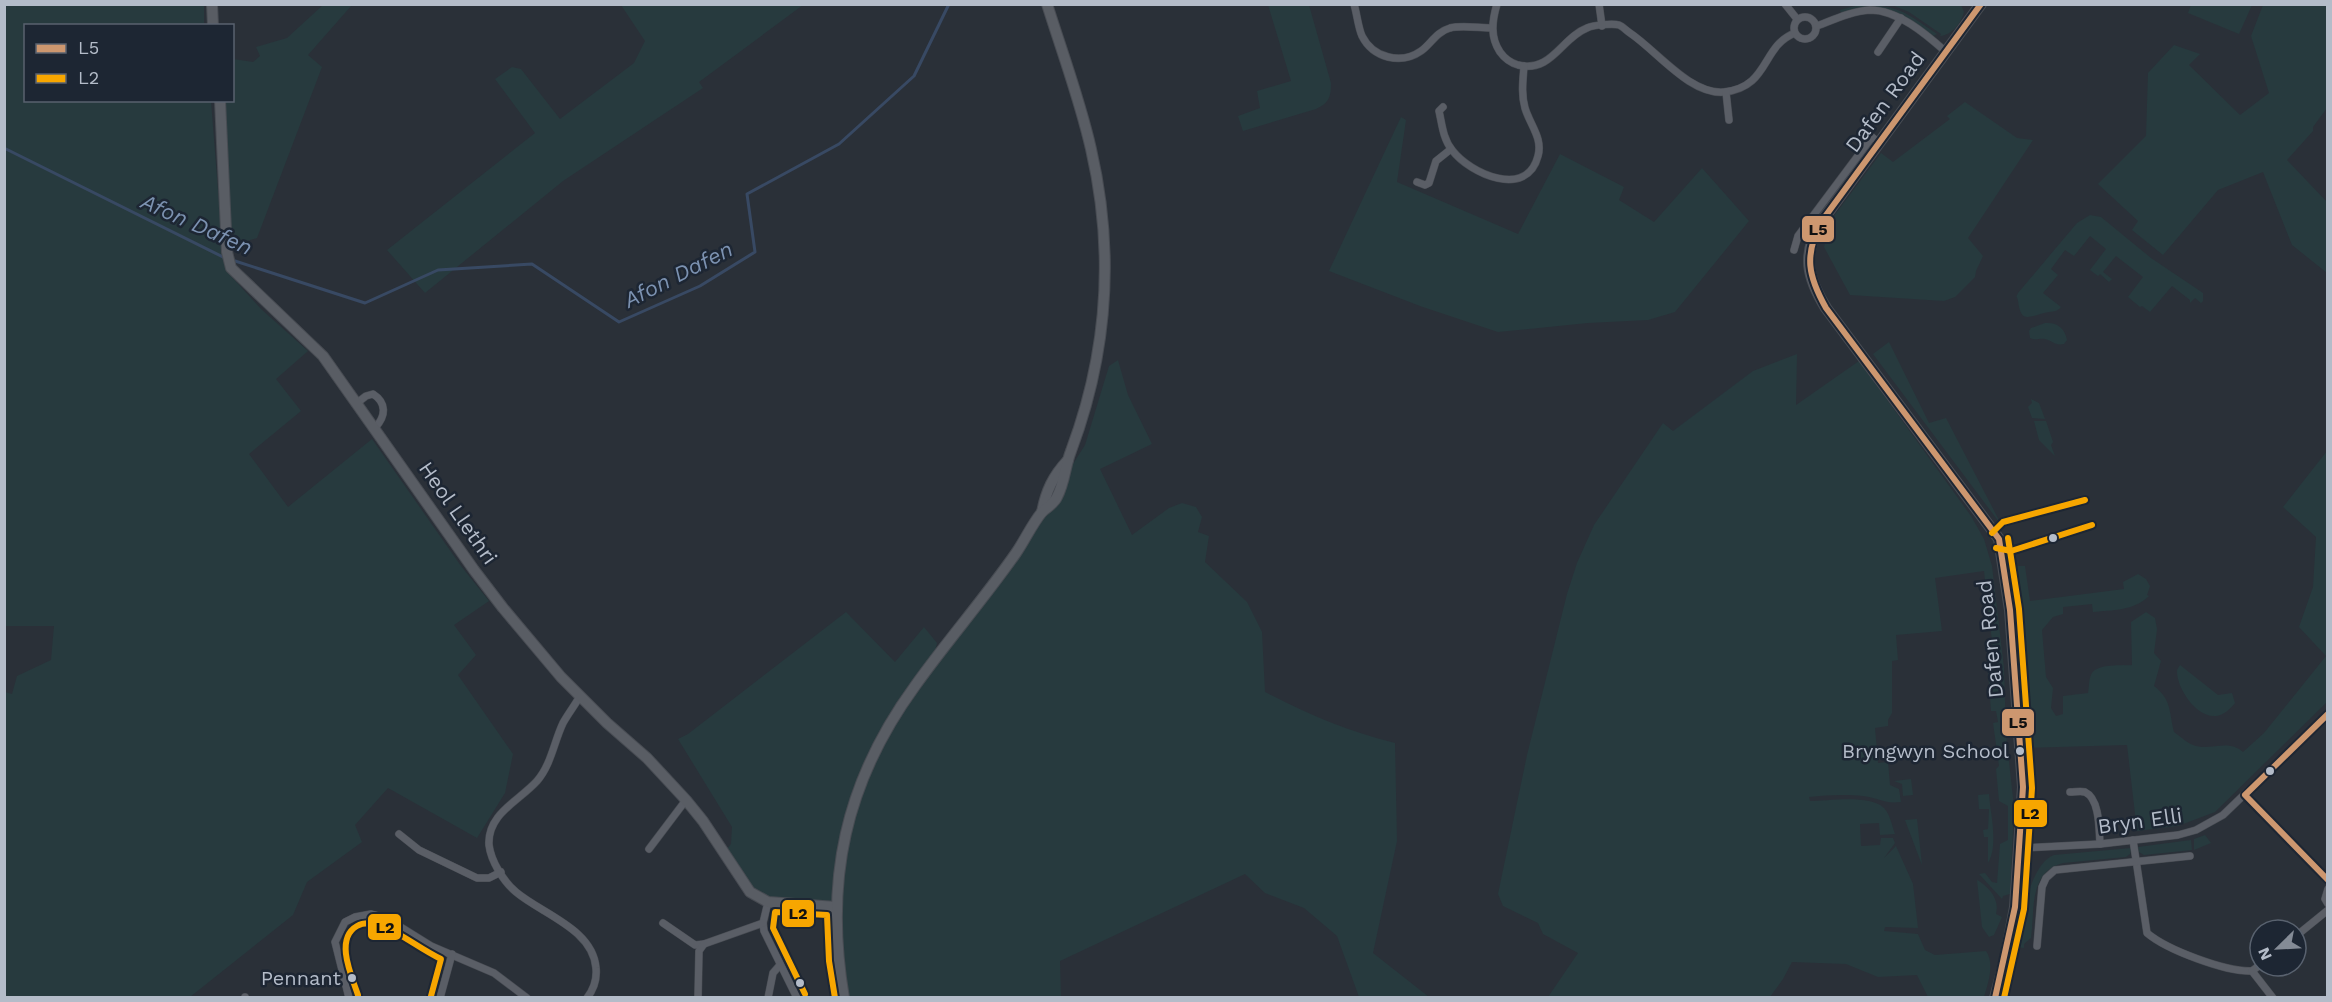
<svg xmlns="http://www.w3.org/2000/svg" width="2332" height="1002" font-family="'Work Sans',sans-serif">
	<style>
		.green { fill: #273a3e }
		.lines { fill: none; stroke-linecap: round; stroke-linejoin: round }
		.stream { stroke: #384963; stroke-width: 3 }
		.street-casing { stroke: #484c53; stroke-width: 8 }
		.secondary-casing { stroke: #484c53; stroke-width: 12 }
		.street { stroke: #5a5e66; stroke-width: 7 }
		.secondary { stroke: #595d64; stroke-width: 10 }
		.bus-1-casing { stroke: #1d2633; stroke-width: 10 }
		.bus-2-casing { stroke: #1d2633; stroke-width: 10 }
		.bus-1 { stroke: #cd976f; stroke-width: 6 }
		.bus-2 { stroke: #f7a600; stroke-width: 6 }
		.bus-dot { fill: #b4bcc9; stroke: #1d2633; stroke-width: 2 }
		.labels { text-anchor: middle; stroke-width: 5; stroke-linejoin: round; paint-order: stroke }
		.bus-label { font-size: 20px; fill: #b4bcc9; stroke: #1d2633; text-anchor: end }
		.street-label { font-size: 21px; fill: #b4bcc9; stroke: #1d2633 }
		.water-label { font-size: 22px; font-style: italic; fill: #7c92b1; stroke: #1d2633 }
		.line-badge { stroke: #1d2633; stroke-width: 2 }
		.pale-badge-label { font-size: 16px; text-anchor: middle; font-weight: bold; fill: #111 }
	</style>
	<rect width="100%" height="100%" fill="#2a3038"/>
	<g class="green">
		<polygon points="5,5 204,5 204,25 26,26 26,100 211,101 223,254 230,275 261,309 308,351 276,379 301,411 249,454 288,507 372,439 461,566 489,601 454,625 476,655 458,675 513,754 505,793 477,838 388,788 355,825 362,842 307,882 293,915 190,997 5,997 5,692 12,694 17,676 51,660 54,626 5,626"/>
		<polygon points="323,5 352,5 308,55 322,67 257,238 247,241 237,239 231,231 220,101 232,100 233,59 253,62 260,56 256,47 287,38"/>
		<polygon points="621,5 803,5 699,82 703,88 563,181 425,293 387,250 535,133 495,79 512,67 521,69 560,119 634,63 645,41"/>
		<path d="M1268,5h41l22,78c0,14 -2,20 -15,26l-73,22 -5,-15 22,-8 -3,-17 34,-10z"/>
		<path d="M1859,5c40,0 46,7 78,29l-4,2c-32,-24 -51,-36 -92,-23l-1,-3z"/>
		<path d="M1892,5h69l3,7c-3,11 -12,23 -24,24l1,-2 -32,-22z"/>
		<polygon points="2191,5 2191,4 2252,5 2239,34 2188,13"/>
		<polygon points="2263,5 2327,5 2327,108 2313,127 2313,131 2287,160 2327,202 2327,273 2292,245 2263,172 2218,190 2163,255 2132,230 2138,221 2098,184 2146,136 2148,73 2174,45 2200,54 2189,65 2240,115 2269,93 2251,36"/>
		<polygon points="1965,102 2017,138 2033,140 1968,238 1983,256 1976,271 1975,277 1955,297 1944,301 1850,295 1824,247 1831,220 1881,153 1893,162 1950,119 1947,116"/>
		<polygon points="1401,117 1406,120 1397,182 1518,234 1560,154 1624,187 1619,200 1654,222 1702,168 1749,221 1675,312 1648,320 1588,323 1498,332 1420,306 1329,271"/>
		<path d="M2090,215l11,2 50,41 52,35v8l-2,2 -6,-5 -5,5v-3l-18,-14 -22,26 -8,-6 -2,1 -12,-10 15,-20 -27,-21 -13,16 9,7 -3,3 -9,-8 -2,2 -8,-6 16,-21 -16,-13 -16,20 -9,-6 -14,19 7,6 -15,18 18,14c-5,6 -10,4 -17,6 -18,5 -23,9 -26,-12 -1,-7 -3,-1 0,-8l59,-70z"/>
		<path d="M2045,323c12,-1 20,5 22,17l-3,4c-9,2 -11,-3 -19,-5 -6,-1 -9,2 -15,-1l-1,-7 2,-3z"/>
		<polygon points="1889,342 1929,423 1946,418 2002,526 1873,354"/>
		<path d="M1797,354l-1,51 63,-44 112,155 13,23 8,27 12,102 2,66 8,73 -4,87 -7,2 -1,3 -23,-25 6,-1 7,9 5,1 3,-39 8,-4v-34l-9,-5 -3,-32 3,-3 -6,-43 5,-1 -2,-11h-5l-4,-51 7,-1 -10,-88 -49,7 7,53 -46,4 2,25 -6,1v52l-4,7v6l-13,2 3,35 10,-1 2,23 9,4 2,13c-17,2 -22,-4 -38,-6 -17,-2 -37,-1 -54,1l1,4c18,0 60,-7 74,7 6,6 8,18 11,26l-15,1 -1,-12 -19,1 1,22 19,-1 1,-7h12l2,5 -11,15 12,-12 17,38 5,44 -33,-1 -1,4 34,3 7,16 10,5 51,-4c9,13 2,32 -2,46h-56l-11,-22 -39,2 -32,-13 -54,-2 -9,17 -13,18h-222l30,-44 -35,-19 -5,-11 -35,-17 -5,-12 29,-139 40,-161 10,-31 17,-38 69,-102 10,8 80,-60z"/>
		<path d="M1118,360l10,35 24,49 -52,25 32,66 37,-27 13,-5 14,4 6,10 -4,15 11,4 -4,26 42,40 15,30 3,60c44,23 82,39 130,51l2,98 -24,112 56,44h-70l-22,-61 -33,-28 -39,-15 -20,-19 -185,87 1,36h-217l-8,-90 -68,-5 -18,-10 -26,-40 7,-8 1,-17 -54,-88 10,-5 158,-122 49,50 29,-35 13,16 -2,9 107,-139 43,-68 24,-79z"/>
		<polygon points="2031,399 2039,403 2045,419 2032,418 2028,407 2032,403"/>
		<polygon points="2034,421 2046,421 2053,442 2051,445 2055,456 2039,440"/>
		<path d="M2327,451v251l-112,110 -37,14 -41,5 -10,-86 -100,3 -14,-182h12l5,35 94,-12 -1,-7 15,-8 8,5 4,7 -3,9 2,1c-16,15 -36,14 -56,16l-1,-8 -29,3v7l-10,3 -11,13 4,47 7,11 -2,20 5,8 7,-2v-18l25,-3c1,-6 1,-16 4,-20 7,-10 30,-7 40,-8l-1,-43 15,-10 9,6 2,11 -3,24 7,8 -7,25c18,14 15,26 20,46 7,5 14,12 22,14 16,4 33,-7 47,6l21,-19 62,-77 -27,-29 14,-40 3,-50 -33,-30z"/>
		<path d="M2180,665l38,30 14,-2 3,10c-5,6 -11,12 -19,13 -20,2 -40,-29 -39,-46z"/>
		<polygon points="1911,779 1913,795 1903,796 1902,784 1894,781"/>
		<path d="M1989,794c1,17 10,52 -1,69v-26h-4l-1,-7 5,-1 1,-20h-10l-1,-14z"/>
		<polygon points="1917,819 1922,865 1905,820"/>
		<polygon points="2205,835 2211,843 2194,850 2194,839"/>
		<polygon points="2191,840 2192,850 2144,855 2139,852 2138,847"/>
		<path d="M2131,848l-1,6 -4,3 -63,6c-35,9 -28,48 -32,75l-7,6v4l-9,-1c5,-23 15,-84 39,-92z"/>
		<path d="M1977,880c12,7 23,19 19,34l6,3 -8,18 -5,2 -7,-10z"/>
	</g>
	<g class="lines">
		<g class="stream">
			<polyline points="4,148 225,258"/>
			<polyline points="232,260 365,303 438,270 532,264 619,322 700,286 755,252 747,194 839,144 914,76 949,4"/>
		</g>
		<defs>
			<g id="street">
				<path d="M1354,4c3,10 4,23 8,32 11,22 39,29 59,15 10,-7 15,-19 29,-23 12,-3 28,0 41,0"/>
				<path d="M1497,4c-5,17 -7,33 3,48 5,7 11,11 18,13 34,8 43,-27 69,-37 6,-3 26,-5 32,-3 3,1 8,6 11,8 27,18 60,62 94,59 46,-5 37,-46 71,-59"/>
				<polyline points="1599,4 1602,26"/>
				<polyline points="1785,4 1797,19"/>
				<circle cx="1805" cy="28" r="11"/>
				<path d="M1817,26c16,-6 35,-15 53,-16 28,0 56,24 76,42"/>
				<polyline points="1878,52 1901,18"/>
				<polyline points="1726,92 1729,120"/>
				<path d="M1443,107l-4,4c3,13 4,28 13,39 18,24 75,49 86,6 5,-18 -8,-31 -13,-48 -4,-14 -2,-28 -1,-42"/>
				<polyline points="1417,182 1425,185 1429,183 1436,161 1451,149"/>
				<polyline points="1794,250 1798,236 1872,137 1879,143"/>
				<path d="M357,403l9,-7 7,-2c14,9 13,22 2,34"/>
				<path d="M580,696c-5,9 -12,18 -17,27 -9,19 -12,42 -26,58 -18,20 -50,33 -48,64 2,16 14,36 27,47 26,22 77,37 80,76 1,10 -2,21 -9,30"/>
				<path d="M2070,792c5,0 11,-1 15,0 15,7 14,38 15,52"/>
				<polyline points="2245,795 2328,881"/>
				<polyline points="399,834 419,850 477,878 489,878 501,872"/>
				<path d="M2133,840l14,93c20,17 79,39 105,38"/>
				<polyline points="2020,848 2100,844 2178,835 2196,830 2223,815 2328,714"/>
				<polyline points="649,849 686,800"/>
				<polyline points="2328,889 2325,899 2328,904"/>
				<polyline points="768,902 763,923 764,931 797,998"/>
				<polyline points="663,923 695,945 704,944"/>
				<polyline points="2296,936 2328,910"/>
				<polyline points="2037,946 2042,887 2046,878 2055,870 2190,856"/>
				<polyline points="2252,971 2273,998"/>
				<polyline points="2252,971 2260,965"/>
				<polyline points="245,997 245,998"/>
				<polyline points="349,998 335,942 345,922 355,917 371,914 386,918 431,946 494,973 527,998"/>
				<polyline points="440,998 452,954"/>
				<polyline points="698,998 699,951 704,944 763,923"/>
				<polyline points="768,998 773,973 780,965"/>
			</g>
			<g id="secondary">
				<polyline points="212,4 213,26"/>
				<path d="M1981,4l-160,218c-19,33 -14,55 5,86l173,231 11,71 13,177 -8,120 -10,53 -10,38"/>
				<polyline points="220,100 227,252 231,268 323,356 474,570 503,608 561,677 607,723 647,758 686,800 703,821 750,892 768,902 836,907"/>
				<path d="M1042,512c4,-21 11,-36 26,-52"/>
				<path d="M844,998c-20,-117 1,-216 71,-312 32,-45 69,-87 101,-133 9,-13 16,-29 26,-41 5,-5 12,-8 15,-15 8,-15 8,-31 14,-46 37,-99 44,-198 20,-302 -11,-49 -29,-97 -44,-145"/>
			</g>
		</defs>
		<use href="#street" class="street-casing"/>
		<use href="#secondary" class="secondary-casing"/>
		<use href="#street" class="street"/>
		<use href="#secondary" class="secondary"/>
		<defs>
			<g id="bus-1">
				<path d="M1981,4l-160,218c-17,34 -13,54 5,86l173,231 11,71 13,177 -8,120 -20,91"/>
				<polyline points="2328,714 2245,795 2328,880"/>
			</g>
			<g id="bus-2">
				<polyline points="1992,533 2003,522 2085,500"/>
				<polyline points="1996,548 2011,551 2092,525"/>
				<polyline points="805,994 773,928 775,912 827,915 829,961 835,998"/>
				<path d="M358,995c-6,-18 -24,-56 -1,-69 7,-4 15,-3 23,-1 21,8 40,24 61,34l-10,37"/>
				<polyline points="2004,998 2024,909 2032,788 2019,609 2008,538"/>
			</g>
		</defs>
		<use href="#bus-1" class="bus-1-casing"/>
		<use href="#bus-2" class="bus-2-casing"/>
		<use href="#bus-1" class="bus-1"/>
		<use href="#bus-2" class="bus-2"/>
	</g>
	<g class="bus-dot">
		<circle cx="2053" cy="538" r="5"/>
		<circle cx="2020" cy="751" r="5"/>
		<circle cx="2270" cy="771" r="5"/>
		<circle cx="352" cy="978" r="5"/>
		<circle cx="800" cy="983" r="5"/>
	</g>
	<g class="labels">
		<g class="bus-label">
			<text x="2009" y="758">Bryngwyn School</text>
			<text x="341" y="985">Pennant</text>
		</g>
		<g class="street-label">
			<text transform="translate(1885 102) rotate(-54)" y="7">Dafen Road</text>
			<text transform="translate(458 513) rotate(55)" y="7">Heol Llethri</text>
			<text transform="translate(1990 639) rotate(-96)" y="7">Dafen Road</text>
			<text transform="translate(2140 821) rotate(-8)" y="7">Bryn Elli</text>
		</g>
		<g class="water-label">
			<text transform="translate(197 224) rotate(24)" y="8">Afon Dafen</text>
			<text transform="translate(678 274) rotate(-27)" y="8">Afon Dafen</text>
		</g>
	</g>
	<g class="line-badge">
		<rect x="1801" y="215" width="34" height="28" rx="6" fill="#cd976f"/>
		<rect x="2001" y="708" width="34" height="29" rx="6" fill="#cd976f"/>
		<rect x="2013" y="799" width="35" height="29" rx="6" fill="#f7a600"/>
		<rect x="781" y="899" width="34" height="29" rx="6" fill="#f7a600"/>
		<rect x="367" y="913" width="35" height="28" rx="6" fill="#f7a600"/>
	</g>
	<g class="pale-badge-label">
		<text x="1818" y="235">L5</text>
		<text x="2018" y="728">L5</text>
		<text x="2030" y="819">L2</text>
		<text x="798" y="919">L2</text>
		<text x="385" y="933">L2</text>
	</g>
	<rect width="2332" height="1002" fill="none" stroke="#b4bcc9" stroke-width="12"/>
	<rect x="24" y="24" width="210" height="78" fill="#1d2633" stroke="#59626f" stroke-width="1.5"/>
	<rect x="36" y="44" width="30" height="9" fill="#cd976f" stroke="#59626f" stroke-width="1.5"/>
	<text x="78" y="54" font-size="18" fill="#b4bcc9">L5</text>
	<rect x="36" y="74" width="30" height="9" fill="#f7a600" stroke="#59626f" stroke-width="1.5"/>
	<text x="78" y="84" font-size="18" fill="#b4bcc9">L2</text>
	<g transform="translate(2278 948) rotate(246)"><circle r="28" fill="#1d2633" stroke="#59626f" stroke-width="1.5"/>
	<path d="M0-4.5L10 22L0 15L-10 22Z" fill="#848b96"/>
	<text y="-9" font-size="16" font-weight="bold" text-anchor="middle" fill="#b4bcc9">N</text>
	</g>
</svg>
